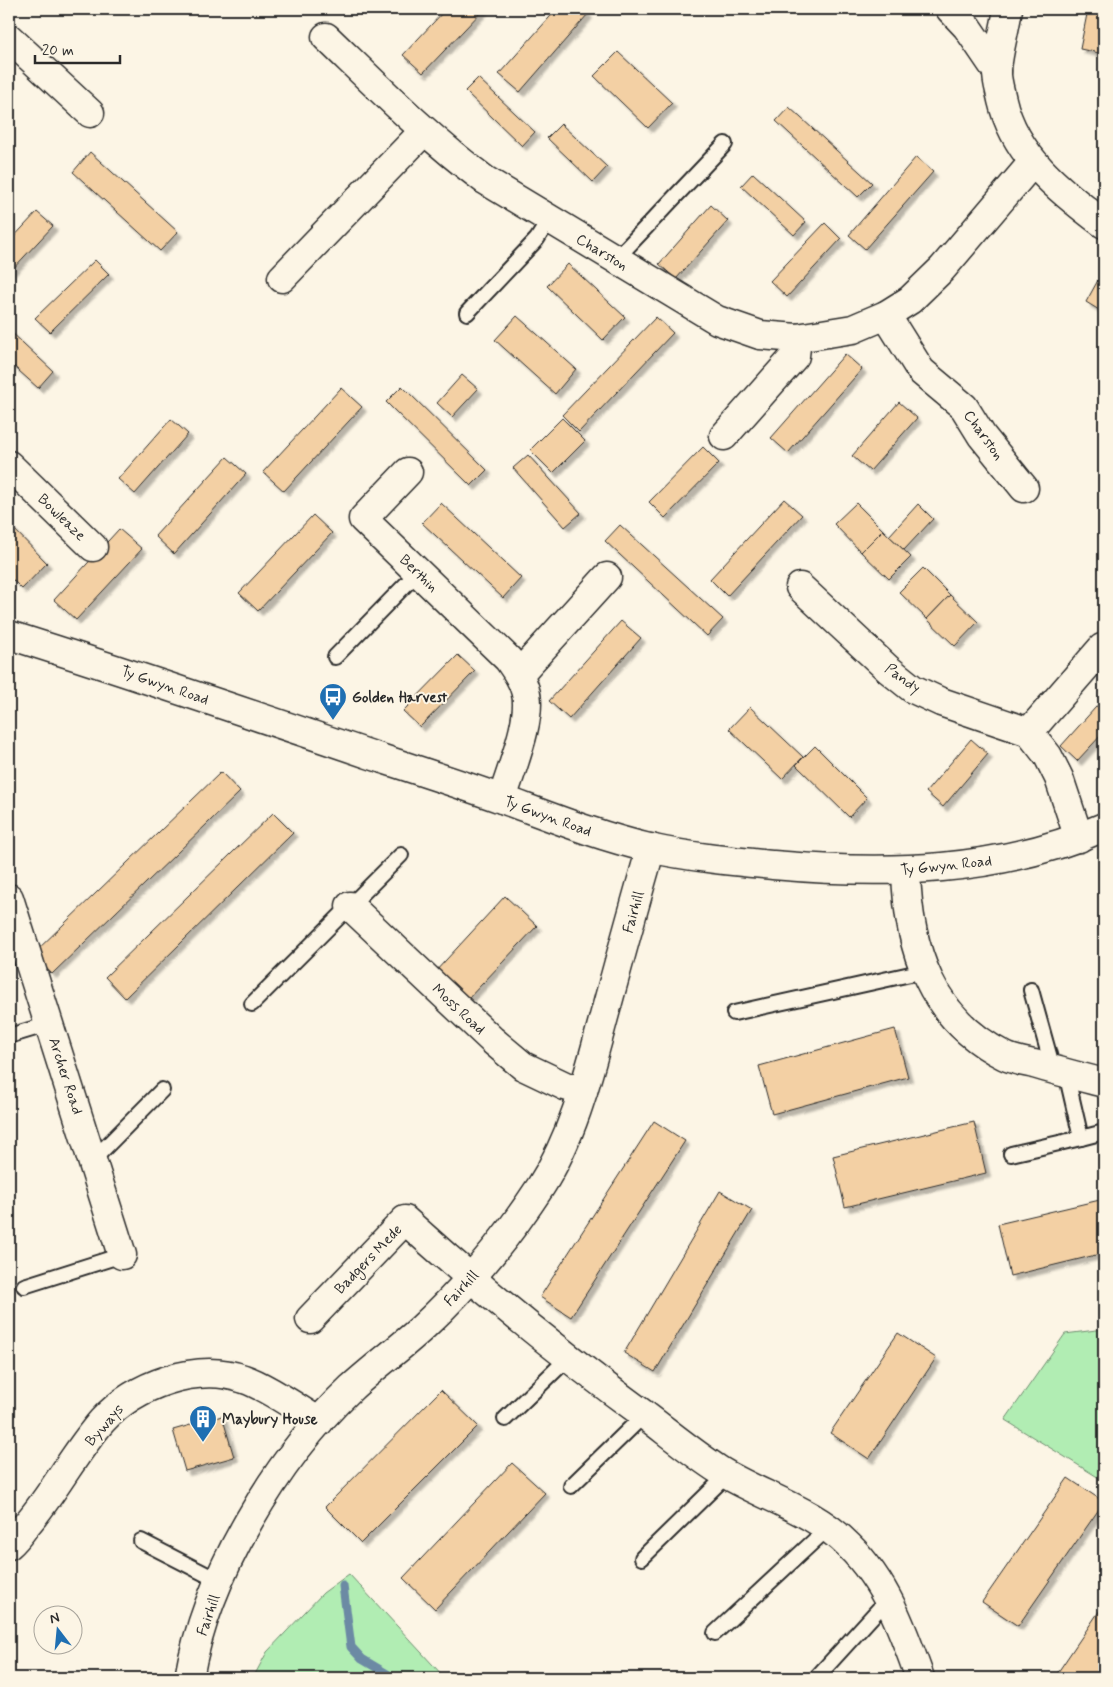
<svg xmlns="http://www.w3.org/2000/svg" width="1113" height="1687" font-family="Mynerve,sans-serif">
	<style>
		.green { fill: #b1edb3; stroke: #6e8c6f }
		.lines { fill: none; stroke-linecap: round; stroke-linejoin: round }
		.stream { stroke: #6c8aa4; stroke-width: 9 }
		.building { fill: #f3d0a4; stroke: #2b2b2b; filter: url(#shadow) }
		.service-casing { stroke: #2b2b2b; stroke-width: 18 }
		.minor-casing { stroke: #2b2b2b; stroke-width: 31 }
		.tertiary-casing { stroke: #2b2b2b; stroke-width: 31 }
		.service { stroke: #fcf5e5; stroke-width: 14 }
		.minor { stroke: #fcf5e5; stroke-width: 28 }
		.tertiary { stroke: #fcf5e5; stroke-width: 28 }
		.labels { text-anchor: middle; stroke-width: 4; stroke-linejoin: round; paint-order: stroke }
		.street-label { font-size: 15px; fill: #2b2b2b; stroke: #fcf5e5 }
		.poi-label { font-size: 15px; font-weight: bold; fill: #2b2b2b; stroke: #fcf5e5; text-anchor: start }
	</style>
	<defs>
		<filter id="shadow"><feDropShadow dx="4.5" dy="4.5" stdDeviation="1" flood-color="#0004"/></filter>
	</defs>
	<rect width="100%" height="100%" fill="#fcf5e5"/>
	<filter id="ink" filterUnits="userSpaceOnUse"><feTurbulence type="fractalNoise" baseFrequency=".02" numOctaves="2"/><feDisplacementMap in="SourceGraphic" scale="10" xChannelSelector="R" yChannelSelector="G"/><feConvolveMatrix kernelMatrix="1 2 1 2 8 2 1 2 1" color-interpolation-filters="sRGB"/></filter>
	<g filter="url(#ink)">
		<g class="green">
			<polygon points="1104,1329 1104,1481 1005,1420 1065,1334"/>
			<polygon points="349,1574 445,1678 253,1678 267,1652 323,1593"/>
		</g>
		<g class="lines">
			<polyline class="stream" points="343,1586 351,1647 362,1659 394,1678"/>
		</g>
		<g class="building">
			<polygon points="446,9 484,9 423,73 403,55"/>
			<polygon points="557,9 582,9 588,14 520,92 499,74"/>
			<polygon points="1088,9 1104,9 1104,54 1080,49"/>
			<polygon points="618,52 672,103 648,128 594,76"/>
			<polygon points="478,78 535,132 522,146 465,91"/>
			<polygon points="789,107 872,183 858,197 776,121"/>
			<polygon points="561,124 607,167 593,182 547,138"/>
			<polygon points="90,152 178,232 160,251 73,172"/>
			<polygon points="916,157 933,172 865,249 849,235"/>
			<polygon points="753,173 806,222 794,235 741,186"/>
			<polygon points="711,205 728,221 676,279 659,264"/>
			<polygon points="37,212 53,226 9,273 9,242"/>
			<polygon points="825,223 841,239 787,297 770,281"/>
			<polygon points="95,260 109,274 50,332 35,318"/>
			<polygon points="568,264 625,317 603,340 547,286"/>
			<polygon points="1102,273 1104,274 1104,313 1086,302"/>
			<polygon points="517,316 576,369 555,394 495,340"/>
			<polygon points="656,317 673,333 579,432 562,415"/>
			<polygon points="9,330 53,371 38,388 9,362"/>
			<polygon points="845,354 862,369 788,453 771,438"/>
			<polygon points="462,375 478,389 452,417 437,403"/>
			<polygon points="402,386 487,470 471,486 386,402"/>
			<polygon points="341,388 362,407 284,491 263,472"/>
			<polygon points="899,402 917,418 870,471 852,456"/>
			<polygon points="562,418 585,441 553,473 530,450"/>
			<polygon points="171,419 188,434 135,494 118,479"/>
			<polygon points="703,447 719,463 665,518 649,502"/>
			<polygon points="528,455 581,513 565,527 513,468"/>
			<polygon points="227,457 246,474 174,554 155,536"/>
			<polygon points="784,499 802,515 727,596 710,579"/>
			<polygon points="441,503 521,578 503,598 422,523"/>
			<polygon points="856,503 883,530 861,552 834,524"/>
			<polygon points="918,504 933,519 904,550 889,536"/>
			<polygon points="313,515 332,533 258,611 239,593"/>
			<polygon points="9,524 47,563 22,589 9,576"/>
			<polygon points="620,525 723,619 707,636 605,541"/>
			<polygon points="119,529 142,549 76,620 54,600"/>
			<polygon points="883,530 911,557 889,579 861,552"/>
			<polygon points="923,568 950,595 927,619 899,592"/>
			<polygon points="950,595 978,622 955,646 927,619"/>
			<polygon points="621,621 641,638 569,719 549,701"/>
			<polygon points="458,655 475,671 420,727 403,711"/>
			<polygon points="1104,698 1104,732 1077,761 1061,746"/>
			<polygon points="750,707 803,757 782,779 729,729"/>
			<polygon points="971,739 988,754 943,807 926,792"/>
			<polygon points="815,746 867,798 849,817 796,765"/>
			<polygon points="221,772 240,792 52,974 33,954"/>
			<polygon points="273,813 293,833 125,998 105,977"/>
			<polygon points="505,896 537,926 465,1002 434,973"/>
			<polygon points="895,1029 908,1077 772,1114 759,1066"/>
			<polygon points="654,1121 685,1141 571,1317 540,1297"/>
			<polygon points="974,1122 986,1173 845,1207 833,1156"/>
			<polygon points="720,1191 752,1210 655,1372 624,1353"/>
			<polygon points="1104,1199 1104,1253 1010,1276 998,1224"/>
			<polygon points="898,1333 936,1358 869,1459 830,1433"/>
			<polygon points="441,1390 478,1426 361,1543 325,1507"/>
			<polygon points="222,1416 234,1457 185,1471 173,1430"/>
			<polygon points="512,1463 545,1493 435,1609 403,1578"/>
			<polygon points="1068,1478 1104,1502 1018,1626 982,1602"/>
			<polygon points="1104,1604 1104,1673 1101,1678 1054,1678"/>
		</g>
		<g class="lines">
			<defs>
				<g id="service">
					<polyline points="615,260 725,144"/>
					<polyline points="467,313 537,239 549,220"/>
					<polyline points="335,657 418,572"/>
					<polyline points="1031,990 1053,1069"/>
					<polyline points="252,1004 401,855"/>
					<polyline points="734,1013 924,971"/>
					<polyline points="9,1036 49,1024"/>
					<polyline points="1081,1138 1104,1132"/>
					<polyline points="1011,1154 1081,1138 1066,1073"/>
					<polyline points="92,1161 162,1090"/>
					<polyline points="24,1286 122,1255"/>
					<polyline points="505,1419 567,1359"/>
					<polyline points="571,1486 644,1415"/>
					<polyline points="141,1541 219,1581"/>
					<polyline points="642,1558 728,1474"/>
					<polyline points="715,1633 829,1527"/>
					<polyline points="816,1678 888,1599"/>
				</g>
				<g id="minor">
					<path d="M326,37c51,49 101,100 159,143l232,140 43,15 37,3 56,-9 33,-14 24,-15 32,-31 91,-107"/>
					<polyline points="9,38 90,113"/>
					<polyline points="282,278 424,131"/>
					<polyline points="886,315 921,371 964,407 982,436 1024,488"/>
					<polyline points="724,436 795,356 797,338"/>
					<polyline points="9,465 93,547"/>
					<path d="M408,472l-45,47 145,140c7,10 14,19 17,31 9,26 -15,82 -23,109"/>
					<polyline points="800,587 888,669 913,689 941,702 1029,732 1048,756 1059,778 1079,838"/>
					<path d="M9,635c125,39 250,82 374,124 40,13 80,26 119,40 49,18 96,37 147,49 40,9 83,13 124,17 113,10 227,8 331,-38"/>
					<polyline points="519,674 607,577"/>
					<polyline points="1029,732 1102,648"/>
					<path d="M906,871c2,78 25,148 99,185 8,4 20,6 29,8 23,7 47,13 70,19"/>
					<polyline points="9,898 122,1255"/>
					<polyline points="350,906 492,1040 523,1066 565,1086 583,1091"/>
					<path d="M310,1319l95,-99c77,70 157,135 241,196 24,18 48,38 73,54 43,27 94,39 130,76 37,36 54,84 71,132"/>
					<path d="M9,1545c6,-5 12,-13 17,-20 28,-32 48,-72 76,-104 33,-36 94,-59 142,-42 19,6 57,31 75,43"/>
					<path d="M189,1678c17,-101 88,-220 162,-290 23,-21 48,-39 71,-60 45,-42 85,-90 119,-142 33,-51 48,-114 64,-173 15,-55 30,-110 46,-165"/>
				</g>
				<g id="tertiary">
					<polyline points="950,9 967,27 997,71"/>
					<path d="M1008,9c-3,20 -9,40 -11,60 -1,10 3,21 5,31 13,56 58,91 102,124"/>
				</g>
			</defs>
			<use href="#service" class="service-casing"/>
			<use href="#minor" class="minor-casing"/>
			<use href="#tertiary" class="tertiary-casing"/>
			<use href="#service" class="service"/>
			<use href="#minor" class="minor"/>
			<use href="#tertiary" class="tertiary"/>
		</g>
	</g>
	<defs>
		<symbol id="bus-pin" viewBox="-11 -11 22 30"><path d="M0 17L-7.5 6A9.5 9.5 0 1 1 7.5 6Z" fill="#1f6fb2" stroke="#fcf5e5"/><path d="M-5-6H5V4H4V6H2V4H-2V6H-4V4H-5ZM-3.5-4V0h7V-4ZM-3.5 1.2v1.5H-2V1.2ZM2 1.2v1.5H3.5V1.2Z" fill="#fff"/></symbol>
		<symbol id="building-pin" viewBox="-11 -11 22 30"><path d="M0 17L-7.5 6A9.5 9.5 0 1 1 7.5 6Z" fill="#1f6fb2" stroke="#fcf5e5"/><path d="M-4-6H4V6H1V3H-1V6H-4ZM-2.5-4.3h1.7v1.8h-1.7ZM.8-4.3h1.7v1.8H.8ZM-2.5-1h1.7V.8h-1.7ZM.8-1h1.7V.8H.8Z" fill="#fff"/></symbol>
	</defs>
	<g fill-rule="evenodd">
		<use href="#bus-pin" x="317" y="681" width="32" height="43"/>
		<use href="#building-pin" x="187" y="1403" width="32" height="43"/>
	</g>
	<g class="labels">
		<g class="street-label">
			<text transform="translate(602 252) rotate(31)" y="5">Charston</text>
			<text transform="translate(984 435) rotate(54)" y="5">Charston</text>
			<text transform="translate(62 517) rotate(44)" y="5">Bowleaze</text>
			<text transform="translate(419 573) rotate(44)" y="5">Berthin</text>
			<text transform="translate(903 678) rotate(36)" y="5">Pandy</text>
			<text transform="translate(165 685) rotate(19)" y="5">Ty Gwyn Road</text>
			<text transform="translate(548 816) rotate(20)" y="5">Ty Gwyn Road</text>
			<text transform="translate(946 865) rotate(-6)" y="5">Ty Gwyn Road</text>
			<text transform="translate(633 912) rotate(-74)" y="5">Fairhill</text>
			<text transform="translate(459 1009) rotate(43)" y="5">Moss Road</text>
			<text transform="translate(66 1076) rotate(72)" y="5">Archer Road</text>
			<text transform="translate(368 1259) rotate(-46)" y="5">Badgers Mede</text>
			<text transform="translate(461 1288) rotate(-47)" y="5">Fairhill</text>
			<text transform="translate(104 1425) rotate(-49)" y="5">Byways</text>
			<text transform="translate(208 1615) rotate(-71)" y="5">Fairhill</text>
		</g>
		<g class="poi-label">
			<text x="352" y="702">Golden Harvest</text>
			<text x="222" y="1424">Maybury House</text>
		</g>
	</g>
	<rect width="1113" height="1687" fill="none" stroke="#fcf5e5" stroke-width="30"/>
	<rect x="15" y="15" width="1083" height="1657" fill="none" stroke="#2b2b2b" stroke-width="2" filter="url(#ink)"/>
	<g transform="translate(58 1630) rotate(344)"><circle r="24" fill="#fcf5e5" stroke="#a8a49b"/>
	<path d="M0-4L9 19L0 12L-9 19Z" fill="#1f6fb2"/>
	<text y="-8" font-size="14" font-weight="bold" text-anchor="middle" fill="#2b2b2b">N</text>
	</g>
	<path d="M35 55v8h85v-8" fill="none" stroke="#2b2b2b" stroke-width="2.5"/>
	<text x="42" y="55" font-size="15" fill="#2b2b2b" stroke="#fcf5e5" stroke-width="4" paint-order="stroke">20 m</text>
</svg>
